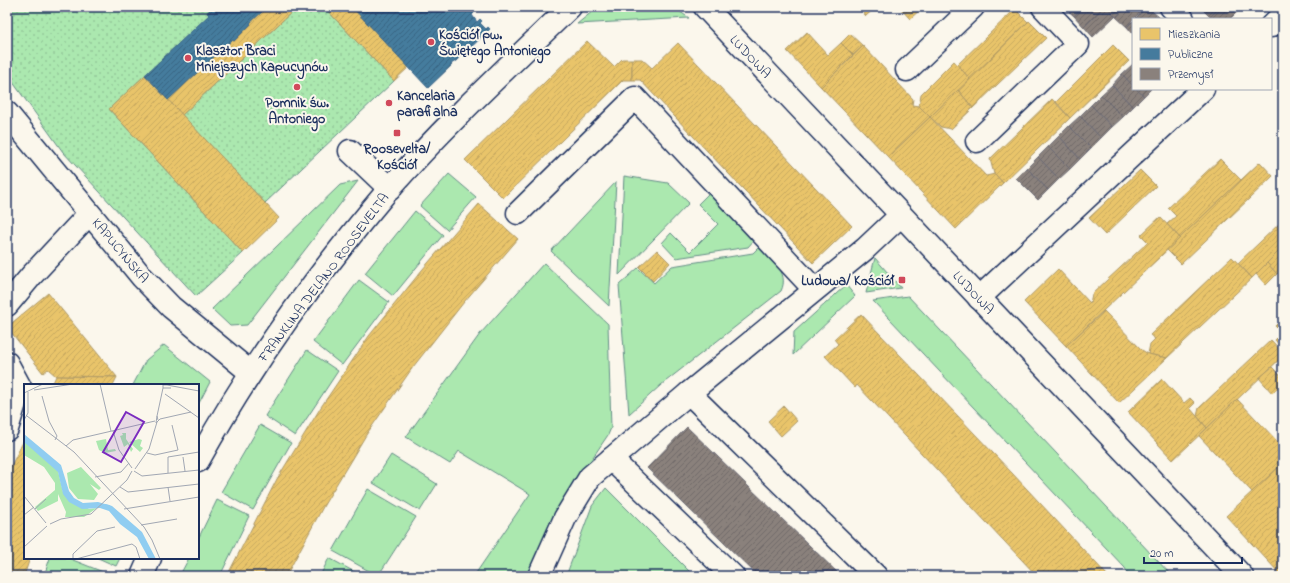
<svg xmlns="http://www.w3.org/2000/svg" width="1290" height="583" font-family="'Indie Flower',sans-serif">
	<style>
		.grass { fill: #abe8af; stroke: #638c86 }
		.park { fill: url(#park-dots); stroke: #638c86 }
		.homes { fill: url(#homes-hatch); stroke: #ab9766 }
		.public { fill: url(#public-hatch); stroke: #38648a }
		.industry { fill: url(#industry-hatch); stroke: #696873 }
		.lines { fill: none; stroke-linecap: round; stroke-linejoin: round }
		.minor-casing { stroke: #1b2f5e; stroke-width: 25 }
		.minor { stroke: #fbf7ec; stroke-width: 22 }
		.poi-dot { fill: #d1495b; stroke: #fbf7ec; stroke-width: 1.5 }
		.labels { text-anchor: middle; stroke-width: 4; stroke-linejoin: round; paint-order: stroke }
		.poi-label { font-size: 14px; font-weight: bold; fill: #1b2f5e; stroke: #fbf7ec; text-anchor: start }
		.street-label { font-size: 14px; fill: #1b2f5e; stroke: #fbf7ec }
		.inset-river { fill: none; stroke: #90cdf1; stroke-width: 2 }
		.inset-road { fill: none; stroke: #a1a7b3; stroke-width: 1 }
		.view { fill: #7b2cbf; fill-opacity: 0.15; stroke: #7b2cbf; stroke-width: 2 }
		.inset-edge { fill: none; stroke: #1b2f5e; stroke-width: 2 }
	</style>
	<defs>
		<pattern id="park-dots" width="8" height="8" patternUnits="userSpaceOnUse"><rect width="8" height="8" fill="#abe8af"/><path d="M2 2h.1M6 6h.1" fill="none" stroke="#93c799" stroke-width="1.8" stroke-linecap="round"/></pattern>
		<pattern id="homes-hatch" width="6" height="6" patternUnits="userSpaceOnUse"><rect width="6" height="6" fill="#e9c46a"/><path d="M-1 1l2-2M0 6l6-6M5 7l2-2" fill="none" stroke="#c7a95e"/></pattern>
		<pattern id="public-hatch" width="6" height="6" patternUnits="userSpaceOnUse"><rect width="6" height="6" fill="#457b9d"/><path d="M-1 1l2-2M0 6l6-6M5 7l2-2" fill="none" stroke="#396583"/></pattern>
		<pattern id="industry-hatch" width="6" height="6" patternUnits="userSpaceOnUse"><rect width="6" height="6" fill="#8a817c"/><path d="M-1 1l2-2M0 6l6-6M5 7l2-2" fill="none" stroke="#706a69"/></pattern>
	</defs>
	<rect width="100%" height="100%" fill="#fbf7ec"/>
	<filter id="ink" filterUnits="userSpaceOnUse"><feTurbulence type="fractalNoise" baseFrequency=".025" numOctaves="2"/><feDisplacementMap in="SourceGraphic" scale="8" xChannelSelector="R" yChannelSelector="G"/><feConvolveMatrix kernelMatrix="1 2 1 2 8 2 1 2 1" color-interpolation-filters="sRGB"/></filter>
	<g filter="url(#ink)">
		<g class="grass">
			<polygon points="598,7 673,7 689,18 577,24"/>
			<polygon points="449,174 476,197 447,230 420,206"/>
			<polygon points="624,176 668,183 689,203 619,275"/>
			<polygon points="358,181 247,325 230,326 212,309 340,185"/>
			<polygon points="616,182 609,306 551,251"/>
			<polygon points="710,192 755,239 748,247 676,258 662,243 671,233 690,252 718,224 698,204"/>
			<polygon points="415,211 443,235 393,296 365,273"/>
			<path d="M760,246c11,13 30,26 21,45l-120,94 -32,29 -10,-129 19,-17 16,15 18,-17 81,-13z"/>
			<polygon points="875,258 901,288 866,293"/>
			<polygon points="544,263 608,324 611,428 608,435 557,510 527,576 474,576 530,494 459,451 450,464 406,437 480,334"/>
			<polygon points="359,280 389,302 342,365 313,342"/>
			<polygon points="846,285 855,296 793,355 794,332"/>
			<polygon points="908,296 1172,576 1129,576 1125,568 873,301"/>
			<polygon points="164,345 210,382 198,405 198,385 133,385 146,360"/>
			<polygon points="307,350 338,371 295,436 265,416"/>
			<polygon points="260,425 291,443 253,510 221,492"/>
			<polygon points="391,455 437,484 420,511 373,483"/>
			<polygon points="606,488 694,576 566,576 592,506"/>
			<polygon points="368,489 416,517 378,576 333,551"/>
			<polygon points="217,500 249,516 220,576 189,576 181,573 189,558 198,558 198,539"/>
			<polygon points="50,558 68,558 113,576 44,576"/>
			<polygon points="98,558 120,558 116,566"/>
			<polygon points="329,558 362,576 320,576"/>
		</g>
		<g class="park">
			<polygon points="7,7 213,7 207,12 209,15 109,109 243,253 196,296 63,152 7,74"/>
			<polygon points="297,7 324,7 394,81 265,203 182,115"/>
		</g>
		<g class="homes">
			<polygon points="267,7 297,7 182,115 168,100 232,40 234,41 251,24 250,23"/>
			<polygon points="324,7 352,7 409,67 394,81"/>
			<polygon points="858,7 876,7 866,16"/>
			<polygon points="903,7 923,7 910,19 901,9"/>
			<polygon points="1015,9 1028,22 970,79 957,65"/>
			<polygon points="1029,21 1046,38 973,108 958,90"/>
			<polygon points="807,32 828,55 841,43 853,55 821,87 787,51"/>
			<polygon points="850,34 863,46 853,55 841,43"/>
			<polygon points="587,41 614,67 622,59 632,59 632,80 623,80 503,198 465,160"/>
			<polygon points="678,43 852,226 813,263 640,80 632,80 632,59 642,59 652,68"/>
			<polygon points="1113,45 1129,61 1070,118 1056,102"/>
			<polygon points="863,46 913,99 912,105 919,106 930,117 888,157 821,87"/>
			<polygon points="954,61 970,79 930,117 919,106 921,94"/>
			<polygon points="145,75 279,218 243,253 109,109"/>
			<polygon points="958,90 973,108 951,129 941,127 930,117"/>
			<polygon points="1052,99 1070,118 1003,183 995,174 994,174 990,159"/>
			<polygon points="930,117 986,176 995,174 1003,183 956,229 888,157"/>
			<polygon points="1220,159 1241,180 1180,238 1167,224 1176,216 1168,208"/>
			<polygon points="1260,162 1273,176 1181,264 1167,250"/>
			<polygon points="1140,170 1156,186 1105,235 1089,218"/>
			<polygon points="479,204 518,239 464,302 413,367 366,435 324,505 286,576 227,576 277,479 321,407 369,336 422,270"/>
			<polygon points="1160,217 1180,238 1066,346 1024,302 1058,269 1090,303 1092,294 1148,242 1141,235"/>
			<polygon points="1281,222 1283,224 1283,248 1252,278 1238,263"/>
			<polygon points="657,250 670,263 653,281 639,267"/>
			<polygon points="1279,251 1283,255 1283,268 1277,274 1267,263"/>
			<polygon points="1232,257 1252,278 1167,358 1148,354 1150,344 1155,339 1150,335"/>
			<polygon points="1267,263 1277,274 1266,285 1256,274"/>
			<polygon points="48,293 117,377 56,376 48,369 43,373 7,327"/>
			<polygon points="1104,311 1142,350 1148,354 1167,358 1119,403 1066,346"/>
			<polygon points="861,314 1012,473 1108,576 1037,576 857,385 855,388 825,356 838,344 834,339"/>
			<polygon points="1283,318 1283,334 1275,326"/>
			<polygon points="1282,333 1283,334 1283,349 1275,340"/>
			<polygon points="1271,340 1283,353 1283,356 1207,428 1197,416 1199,408"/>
			<polygon points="1272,367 1283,378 1283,383 1272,393 1259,378"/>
			<polygon points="56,376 117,377 113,385 52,385"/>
			<polygon points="1162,379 1184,403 1190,398 1195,403 1190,408 1207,428 1173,460 1128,412"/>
			<polygon points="1237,399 1278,442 1283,442 1283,463 1252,492 1199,436"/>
			<polygon points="784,406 797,421 781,436 768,421"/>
			<polygon points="25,438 25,558 30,558 24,576 7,576 7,474"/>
			<polygon points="1283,463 1283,489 1279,490 1283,497 1283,571 1280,574 1226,516"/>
			<polygon points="604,574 620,576 595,576"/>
		</g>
		<g class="public">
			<polygon points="213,7 267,7 250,23 251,24 234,41 232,40 168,100 145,75 209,15 207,13"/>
			<polygon points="352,7 464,7 470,13 472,11 474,13 472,15 477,22 480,19 482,21 480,23 486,29 488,27 490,29 462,56 460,55 458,57 459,59 451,64 452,65 428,88"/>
		</g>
		<g class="industry">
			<polygon points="1064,7 1084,7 1074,16"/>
			<polygon points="1084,7 1104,7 1084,27 1074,16"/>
			<polygon points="1104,7 1107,7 1115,16 1093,37 1084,27"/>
			<polygon points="1107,7 1127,7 1116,17"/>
			<polygon points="1127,7 1147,7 1133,19 1127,27 1116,17"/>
			<polygon points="1147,7 1159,17 1156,19 1135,19"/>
			<polygon points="1200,7 1220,7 1210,17"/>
			<polygon points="1220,7 1242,7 1230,19 1212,19 1210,17"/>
			<polygon points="1133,21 1133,34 1127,27"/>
			<polygon points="1133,64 1133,86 1122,74"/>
			<polygon points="1122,74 1133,86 1133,89 1136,89 1144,96 1133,107 1112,85"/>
			<polygon points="1112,85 1133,107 1123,117 1101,95"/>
			<polygon points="1136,89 1151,89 1144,96"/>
			<polygon points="1101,95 1123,117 1112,127 1091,105"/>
			<polygon points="1091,105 1112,127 1101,138 1080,116"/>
			<polygon points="1080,116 1101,138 1091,148 1069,126"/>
			<polygon points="1069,126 1091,148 1080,159 1059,136"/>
			<polygon points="1059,136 1080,159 1070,169 1048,147"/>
			<polygon points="1048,147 1070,169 1059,179 1038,157"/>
			<polygon points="1038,157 1059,179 1048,190 1027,168"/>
			<polygon points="1027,168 1048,190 1038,200 1016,178"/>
			<polygon points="687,427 841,576 758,576 647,468"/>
		</g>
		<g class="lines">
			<defs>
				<g id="minor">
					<polyline points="705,7 1242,576"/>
					<polyline points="1171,7 1183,19"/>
					<polyline points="1271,26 1283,14"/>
					<polyline points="907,70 973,7"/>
					<polyline points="7,113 142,277 171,307 250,372"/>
					<polyline points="977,141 1078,44 1043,7"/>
					<polyline points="350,151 390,189"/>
					<polyline points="518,213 635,98 814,289"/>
					<polyline points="979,298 1203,89"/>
					<polyline points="7,305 32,275 89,214"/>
					<polyline points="7,363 20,387 7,429"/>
					<polyline points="689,393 865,249 901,215"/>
					<polyline points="611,459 733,576"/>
					<path d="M198,461c54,-98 119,-187 191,-272 56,-64 120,-123 181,-182"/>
					<polyline points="142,576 150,558"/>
					<polyline points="539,576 565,518 590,477 689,393 876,576"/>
				</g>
			</defs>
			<use href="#minor" class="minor-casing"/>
			<use href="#minor" class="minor"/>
		</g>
	</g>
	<g class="poi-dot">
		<circle cx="431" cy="42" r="4"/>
		<circle cx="188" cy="58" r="4"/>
		<circle cx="297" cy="87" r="4"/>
		<circle cx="389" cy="103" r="4"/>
		<rect x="393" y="129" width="8" height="8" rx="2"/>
		<rect x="898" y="276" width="8" height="8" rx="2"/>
	</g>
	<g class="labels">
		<g class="poi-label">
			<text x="439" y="39">Kościół pw.<tspan x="439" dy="16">Świętego Antoniego</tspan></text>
			<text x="196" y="55">Klasztor Braci<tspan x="196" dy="16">Mniejszych Kapucynów</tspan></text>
			<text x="397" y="100">Kancelaria<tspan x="397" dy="16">parafialna</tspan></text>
			<text x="297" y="107" text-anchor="middle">Pomnik św.<tspan x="297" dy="16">Antoniego</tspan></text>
			<text x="397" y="153" text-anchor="middle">Roosevelta/<tspan x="397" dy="16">Kościół</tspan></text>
			<text x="894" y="285" text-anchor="end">Ludowa/ Kościół</text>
		</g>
		<g class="street-label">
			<text transform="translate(751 56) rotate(47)" y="5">LUDOWA</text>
			<text transform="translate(121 250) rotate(50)" y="5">KAPUCYŃSKA</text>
			<text transform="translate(323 277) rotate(-53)" y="5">FRANKLINA DELANO ROOSEVELTA</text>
			<text transform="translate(974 292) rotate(47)" y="5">LUDOWA</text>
		</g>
	</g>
	<g transform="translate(24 384)">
		<rect width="175" height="175" fill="#fbf7ec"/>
		<path d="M98,49h4v6l7,10 -2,3 -3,-8 -4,3 -4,-11 3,-1zM115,55l3,1 -2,6 3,2 -3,4 -11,-10z" fill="#abe8af"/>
		<path d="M57,83l20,21 -2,2 -9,-6 8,10 -4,6 -16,-1 -9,-11 -2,-15z" fill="#abe8af"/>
		<path d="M82,55l2,11 7,-1 1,2 -11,2 -6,-3 -3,-9zM0,57l34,30 5,21 26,17 8,-1 -13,9h-19l1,-5 -8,-18v7l-20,10 -3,-4 20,-17v-7l-11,-16 -20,-12z" fill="#abe8af"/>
		<path d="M0,50l37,31 8,26 5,7 9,5 15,-1 14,4 30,26 14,27h-7l-12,-22 -17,-13 -11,-13 -9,-3 -18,1 -13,-7 -6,-8 -5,-22 -34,-30z" fill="#90cdf1"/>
		<path class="inset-river" d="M0,54l36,29 5,25 7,9 12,5 15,-1M78,121h3l4,1 4,3 -6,-3"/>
		<path class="inset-road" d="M76,0l11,47M143,1l32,6M143,1h-4v3h8M10,6l39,-6M0,9l19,-9M141,10l34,24M18,12l7,25 8,15 -2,4M3,32l47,36 70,75 8,13 8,19M133,32l6,-28M0,36l4,-7v-21M134,36l-1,-4 -1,7 4,-4 31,-7M89,47l6,19 13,18M42,62l7,-6 82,-19M123,69l8,2 23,-5 -6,-25M144,73l31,-5M144,73v16M159,73l2,14M111,85l14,-20 8,-27M110,87l8,5 57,-6M71,93l26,-5 8,-9M96,103l8,5 71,-8M144,103l2,14M0,112l22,27M11,125l11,-10M100,125l75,-12M0,131l10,-8M26,140l11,-5 30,-5 36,-34 5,-9M117,141l36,-6M0,163l23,-21M49,175v-5l24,-23 18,-4M52,175l56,-15 4,3 4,12"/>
		<path class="view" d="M102,28l18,10 -23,40 -18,-10z"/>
		<rect width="175" height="175" class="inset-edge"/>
	</g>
	<rect width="1290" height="583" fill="none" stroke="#fbf7ec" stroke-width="24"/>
	<rect x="12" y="12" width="1266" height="559" fill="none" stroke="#1b2f5e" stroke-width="1.5" filter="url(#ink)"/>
	<rect x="1132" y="18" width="140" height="72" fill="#fbf7ec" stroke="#a1a7b3"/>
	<rect x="1140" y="28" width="20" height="12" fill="#e9c46a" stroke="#a1a7b3"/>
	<text x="1168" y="38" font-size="12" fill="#1b2f5e">Mieszkania</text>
	<rect x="1140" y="48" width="20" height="12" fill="#457b9d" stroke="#a1a7b3"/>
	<text x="1168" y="58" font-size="12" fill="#1b2f5e">Publiczne</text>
	<rect x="1140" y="68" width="20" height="12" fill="#8a817c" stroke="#a1a7b3"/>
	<text x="1168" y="78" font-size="12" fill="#1b2f5e">Przemysł</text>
	<path d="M1144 557v6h98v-6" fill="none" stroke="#1b2f5e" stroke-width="2"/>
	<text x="1150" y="557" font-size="12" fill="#1b2f5e" stroke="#fbf7ec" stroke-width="3" paint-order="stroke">20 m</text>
</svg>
